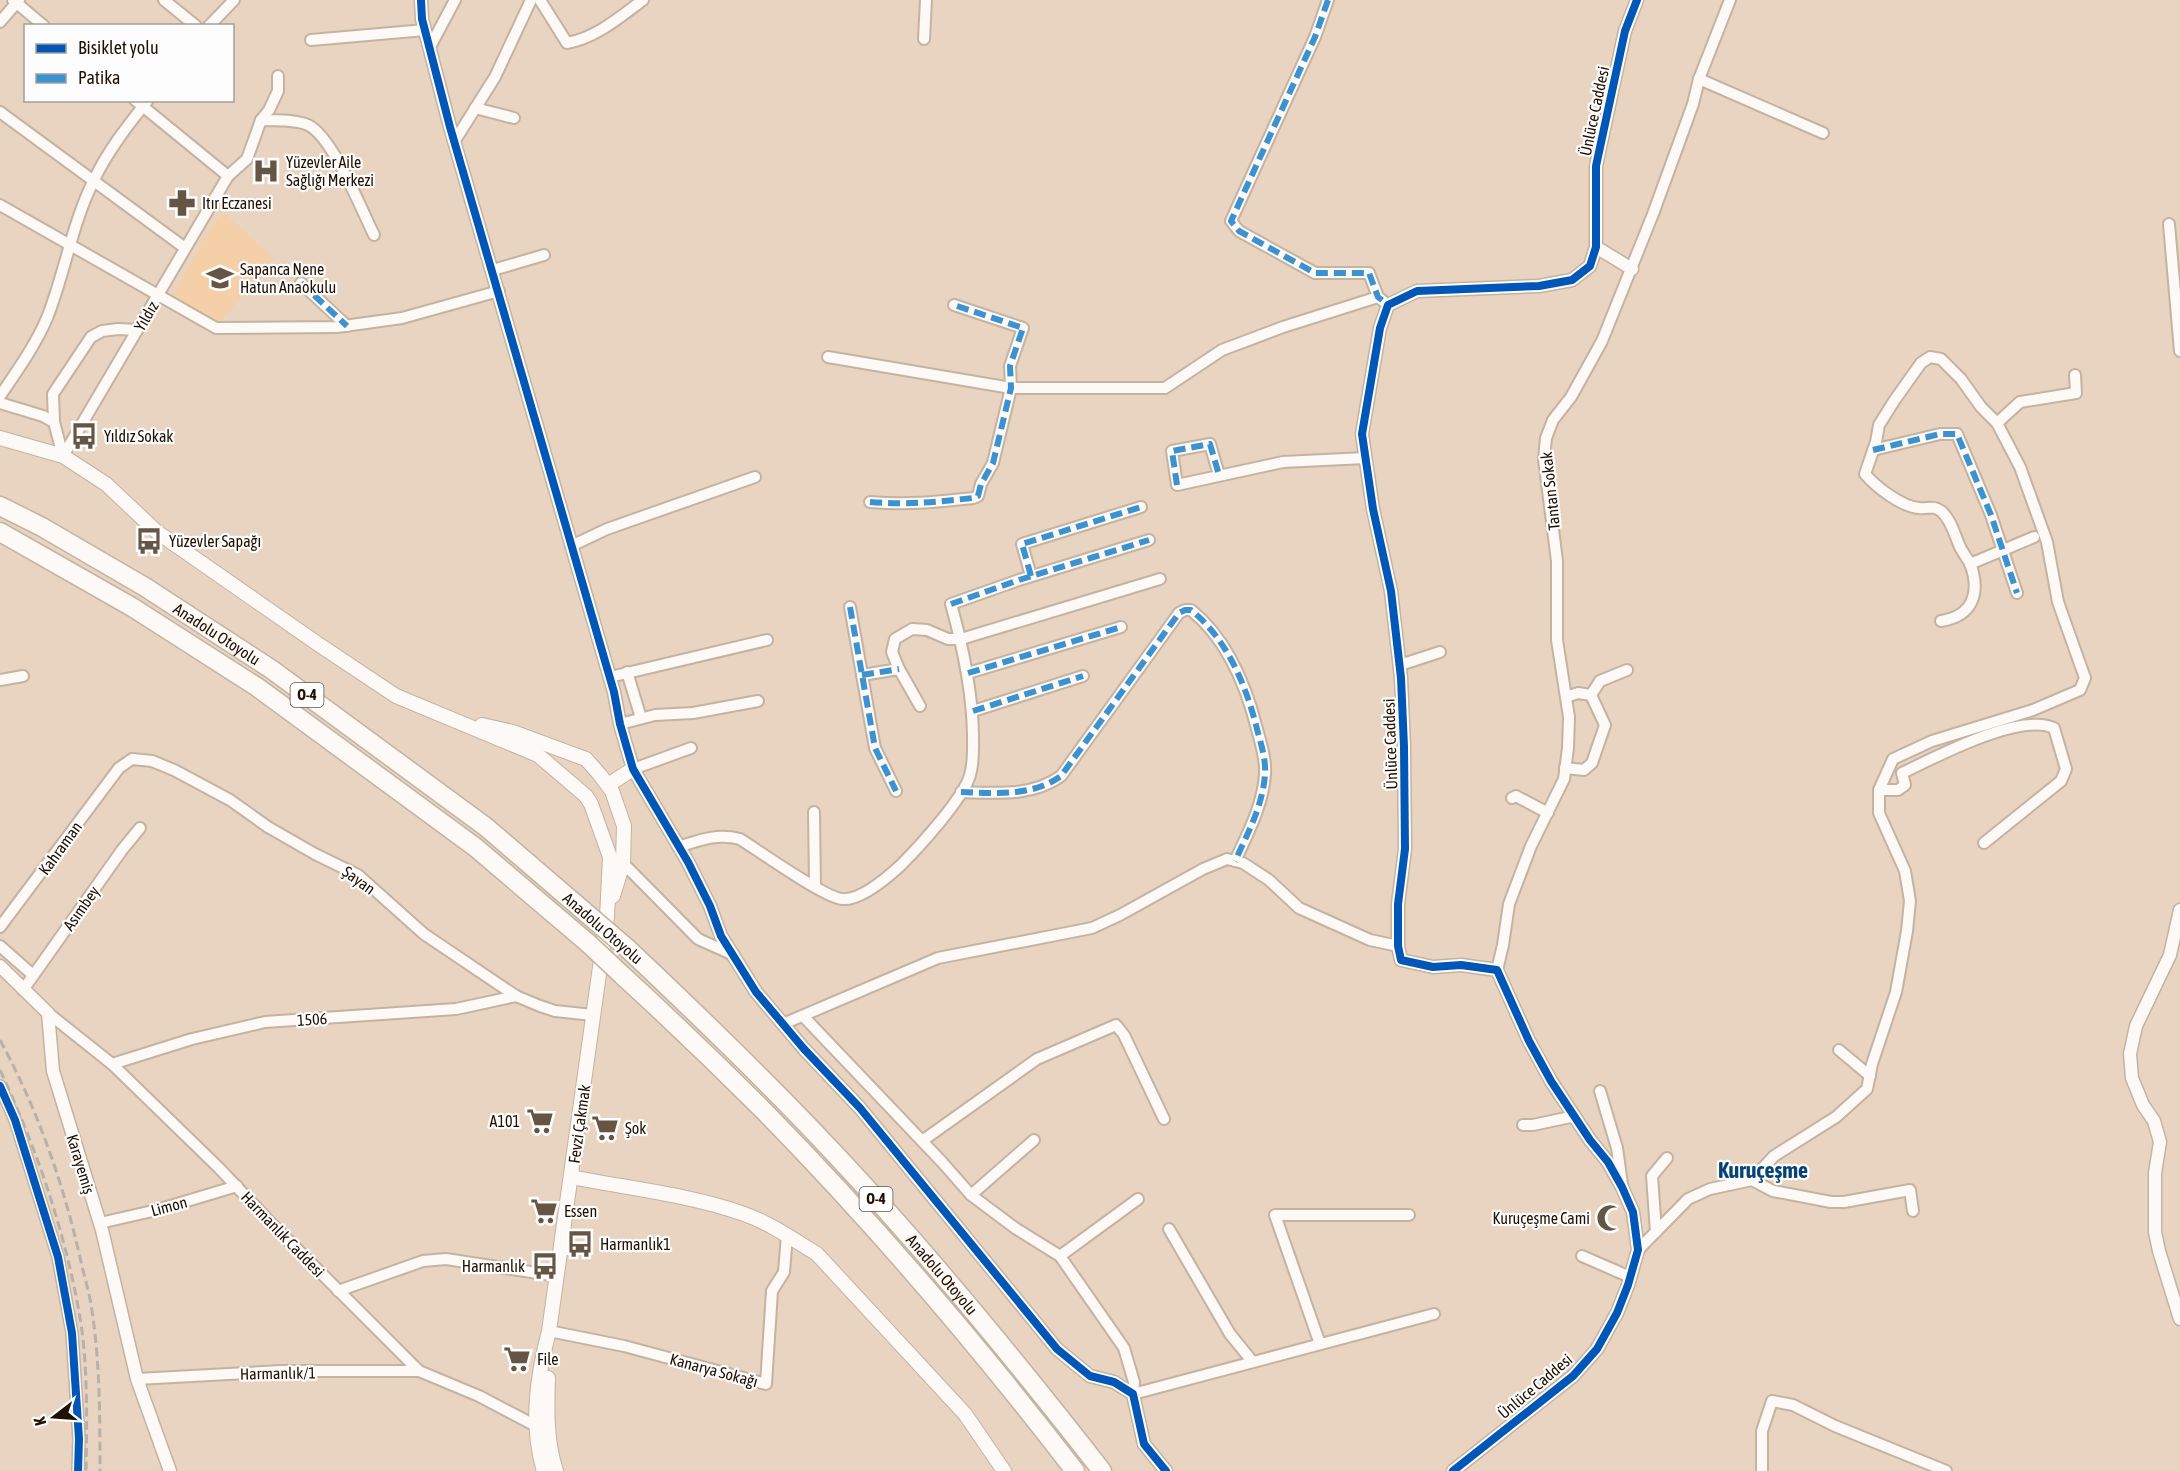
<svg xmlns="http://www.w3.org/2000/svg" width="2180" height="1471" font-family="'Asap Condensed',sans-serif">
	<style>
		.built { fill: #f4cfa8 }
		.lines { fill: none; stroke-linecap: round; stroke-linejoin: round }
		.minor-casing { stroke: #c4b3a1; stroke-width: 14 }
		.tertiary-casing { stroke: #c4b3a1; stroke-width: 15 }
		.secondary-casing { stroke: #c4b3a1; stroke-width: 16 }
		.motorway-casing { stroke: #c4b3a1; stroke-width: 21 }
		.minor { stroke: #fcf9f6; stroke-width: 10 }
		.tertiary { stroke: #fcf9f6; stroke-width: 12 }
		.secondary { stroke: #fcf9f6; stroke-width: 14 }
		.motorway { stroke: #fcf9f6; stroke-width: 18 }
		.rail { stroke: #b7b1ac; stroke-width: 3; stroke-dasharray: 9 4.5; stroke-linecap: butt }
		.motorway-bridge-casing { stroke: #c4b3a1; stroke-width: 21; stroke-linecap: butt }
		.motorway-bridge { stroke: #fcf9f6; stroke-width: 18 }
		.quiet { stroke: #3a92d0; stroke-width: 6; stroke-dasharray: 12 6; stroke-linecap: butt }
		.cycleway-casing { stroke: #fdfdfd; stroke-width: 11 }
		.cycleway { stroke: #0057b8; stroke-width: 8 }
		.labels { text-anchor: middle; stroke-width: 4.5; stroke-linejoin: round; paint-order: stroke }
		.shield { fill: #fdfdfd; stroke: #62574d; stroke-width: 1.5 }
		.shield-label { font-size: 15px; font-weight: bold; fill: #1f1001 }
		.street-label { font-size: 16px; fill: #1f1001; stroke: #fdfdfd }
		.poi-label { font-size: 16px; fill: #1f1001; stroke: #fdfdfd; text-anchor: start }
		.district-label { font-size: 22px; font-weight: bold; fill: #054474; stroke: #fdfdfd }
	</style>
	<rect width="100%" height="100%" fill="#e8d4c0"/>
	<polygon class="built" points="224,213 273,258 218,325 172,298 211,226"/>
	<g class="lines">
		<defs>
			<g id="minor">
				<polyline points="13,0 44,26"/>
				<polyline points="164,0 196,26"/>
				<path d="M540,0l27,43c29,-5 53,-26 76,-43"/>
				<polyline points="1328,0 1315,37 1231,221 1239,231 1315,273 1369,273 1378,297 1383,301"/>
				<polyline points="0,22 19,0"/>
				<polyline points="209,26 234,0"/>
				<polyline points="924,39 926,0"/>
				<polyline points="311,40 425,30"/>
				<polyline points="430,47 455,0"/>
				<polyline points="1699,79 1823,133"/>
				<polyline points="135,100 228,176"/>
				<polyline points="475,108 514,118"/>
				<polyline points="0,112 185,248"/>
				<path d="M261,120c14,1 34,-1 47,5 25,12 53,84 66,110"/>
				<polyline points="454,142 495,77 531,0"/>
				<polyline points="0,205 216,328 337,327 402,318 499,291"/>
				<polyline points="2169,224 2180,351"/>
				<polyline points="493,270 544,255"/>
				<polyline points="301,283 347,326"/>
				<polyline points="828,357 1011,388 1165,388 1222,350 1283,327 1378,297"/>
				<path d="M0,396c17,-25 35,-50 47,-78 18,-45 25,-95 47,-138 13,-28 34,-55 54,-80"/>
				<polyline points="0,403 43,416 54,422 63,456"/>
				<polyline points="54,422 53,394 91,337 102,331 118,329 137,330"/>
				<polyline points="1997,423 2020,402 2076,393 2075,375"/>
				<polyline points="1873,450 1940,434 1957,434 1991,515 2017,593"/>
				<polyline points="63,456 228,176 247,159 261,120 269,110 278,91 278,76"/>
				<polyline points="1219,475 1210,444 1172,451 1177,485 1283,462 1365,458"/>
				<path d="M870,502c39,3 65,0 103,-4l5,-2 3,-12 12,-21 18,-75 -1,-22 13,-38 -69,-23"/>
				<polyline points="571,546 607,529 755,477"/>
				<polyline points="1970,564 2034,537"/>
				<polyline points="1031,576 1022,544 1141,507"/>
				<polyline points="850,607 875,748 896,791"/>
				<polyline points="1400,665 1440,652"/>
				<polyline points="627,672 641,718"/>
				<polyline points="968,673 1121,627"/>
				<polyline points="862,675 899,669"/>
				<polyline points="610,677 767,640"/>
				<polyline points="0,680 23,676"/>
				<polyline points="1566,697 1578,693 1591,695"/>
				<polyline points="920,706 899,669 892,652 895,639 912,629 927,630 948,639 961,639 1160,579"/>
				<polyline points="973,711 1083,676"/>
				<polyline points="620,724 655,715 693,713 758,701"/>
				<polyline points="1565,768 1584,770 1592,763 1605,725 1591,695 1600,681 1627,670"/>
				<polyline points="633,769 691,748"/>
				<path d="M1879,790h19l7,-5 -3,-12c34,-16 117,-61 152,-45l12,41 -5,12 -77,62"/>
				<path d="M961,792c34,1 71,5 100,-16l118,-163 6,-3h6c36,29 55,75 66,119 4,15 9,30 8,45 -2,31 -17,59 -30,87"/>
				<polyline points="1512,798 1516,796 1548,813"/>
				<polyline points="814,812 815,886"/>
				<path d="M678,847c22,-7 39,-14 62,-8 19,12 85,59 102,60 19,2 46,-22 59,-34 17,-17 63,-67 69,-90 4,-13 3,-27 3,-41 -1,-45 -10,-87 -22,-130l68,-24 130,-40"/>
				<polyline points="623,863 698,939 734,955"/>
				<polyline points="0,927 119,768 132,759 152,761 174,770 230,800 268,827 315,854 358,875 424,934 516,996 540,1006 555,1011 593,1015"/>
				<polyline points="0,946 33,975"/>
				<polyline points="1497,970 1503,945 1509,904 1531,846 1564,779 1568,748 1569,717 1557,640 1557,561 1544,459 1546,438 1553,420 1571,397 1602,341 1653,214 1693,104 1699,79 1730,0"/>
				<polyline points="23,990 122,850 140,828"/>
				<polyline points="48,1013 112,1064 219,1168 270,1222 419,1371 479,1396 536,1426"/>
				<polyline points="803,1016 942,1162 971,1195 1015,1228 1060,1256 1124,1348 1134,1382 1133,1394 1434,1314"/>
				<polyline points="783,1024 938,958 1092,928 1120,915 1203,869 1227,859 1243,863 1269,880 1299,908 1370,940 1398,946"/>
				<polyline points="1839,1050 1870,1076"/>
				<polyline points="112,1064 192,1039 265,1022 456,1009 516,996"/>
				<polyline points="0,1086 15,1120 58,1257 72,1333 79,1439 78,1471"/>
				<polyline points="1600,1091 1617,1148 1622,1184"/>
				<polyline points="1523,1125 1533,1125 1575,1116"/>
				<polyline points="922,1141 1037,1059 1116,1025 1124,1035 1164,1119"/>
				<polyline points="1752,1180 1773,1191 1831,1202 1844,1202 1910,1190 1913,1211"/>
				<polyline points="971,1195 1034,1140"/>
				<polyline points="100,1223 157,1210 237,1186"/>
				<polyline points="1169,1229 1230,1334 1252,1361"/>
				<polyline points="1656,1232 1652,1176 1667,1158"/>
				<path d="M1638,1250l50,-51 22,-10 42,-9 22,-24 62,-39 31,-28 5,-25 24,-72 11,-61 3,-30 -5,-30 -26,-58v-23l14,-31 39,-18 101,-31 47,-20 5,-12 -27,-76 -11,-60 -27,-75 -23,-44 -16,-16 -20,-28 -20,-20 -11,-2 -9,6 -27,38 -15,24 -3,17 -11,32c11,13 37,33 54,34 9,1 14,-3 22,3 10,8 14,25 19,36 3,6 7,11 10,16 11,30 3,53 -29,58"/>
				<polyline points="1060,1256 1138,1199"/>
				<polyline points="1582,1256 1630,1277"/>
				<polyline points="338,1291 423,1261 446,1259 557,1276"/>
				<polyline points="549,1331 624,1346 766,1384 772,1291 784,1272 787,1235"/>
				<polyline points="1320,1344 1275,1215 1409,1215"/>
				<polyline points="137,1379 281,1371 419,1371"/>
				<polyline points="1762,1471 1762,1431 1772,1401 1793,1405 1835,1426 1946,1471"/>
			</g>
			<g id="tertiary">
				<polyline points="421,0 422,19 450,127 614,692 620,724 633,769 688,862 710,906 721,936 756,992 804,1049 860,1108 1057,1349 1090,1376 1114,1382 1133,1394 1144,1444 1166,1471"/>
				<polyline points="1596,247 1632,269"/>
				<polyline points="2180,910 2170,955 2136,1026 2130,1054 2132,1078 2143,1105 2154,1121 2160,1142 2155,1173 2155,1232 2159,1251 2180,1319"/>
				<polyline points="0,966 48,1013 53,1071 102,1230 137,1379 170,1471"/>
				<polyline points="1453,1471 1573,1376 1597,1349 1617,1313 1628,1285 1638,1250 1633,1212 1622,1187 1608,1162 1590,1140 1551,1081 1529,1041 1497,970 1461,965 1433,967 1401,960 1398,946 1398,904 1405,849 1404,747 1401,678 1391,591 1373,509 1362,434 1380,328 1388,305 1417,291 1539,286 1572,280 1590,266 1596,247 1596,166 1625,31 1637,0"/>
			</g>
			<g id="secondary">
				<path d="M0,438l63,18 43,28 51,48 161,112 78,52 142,59 48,41 5,8 19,53 -3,60 -58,414c-12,45 -19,94 -5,140"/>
				<polyline points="482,725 513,732 586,759 600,775 612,791 624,826 623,863 613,896"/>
				<polyline points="608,785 633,769"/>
				<path d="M571,1177c55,11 121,18 173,37 26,9 50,26 73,40l148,160 39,57"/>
				<path d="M548,1378c-1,32 -2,62 8,93"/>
			</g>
			<g id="motorway">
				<path id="s1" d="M0,506l42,21 103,60 126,82 215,158 106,91"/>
				<polyline points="0,532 132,607 257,687 475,847 589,944"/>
				<path id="s2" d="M627,948c70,66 140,133 206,204 95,101 184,210 269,319"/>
				<path d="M622,975c48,44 95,89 141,135 111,113 215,235 312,361"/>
			</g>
		</defs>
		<use href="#minor" class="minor-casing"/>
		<use href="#tertiary" class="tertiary-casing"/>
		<use href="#secondary" class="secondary-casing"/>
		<use href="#motorway" class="motorway-casing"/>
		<use href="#minor" class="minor"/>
		<use href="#tertiary" class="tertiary"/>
		<use href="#secondary" class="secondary"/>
		<use href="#motorway" class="motorway"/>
		<g class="rail">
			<path d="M0,1040c38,70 64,145 81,222 4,17 9,33 11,49 8,53 8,107 8,160"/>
			<path d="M0,1070c36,77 64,158 79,242 9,48 8,109 7,159"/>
		</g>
		<defs>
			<g id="motorway-bridge">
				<polyline points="592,918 627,948"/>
				<polyline points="589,944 622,975"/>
			</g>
		</defs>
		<use href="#motorway-bridge" class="motorway-bridge-casing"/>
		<use href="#motorway-bridge" class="motorway-bridge"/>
		<g class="quiet">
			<polyline points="1328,0 1315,37 1231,221 1239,231 1315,273 1369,273 1378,297 1388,305"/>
			<polyline points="301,283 347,326"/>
			<polyline points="1873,450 1940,434 1957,434 1991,515 2017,593"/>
			<polyline points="1177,485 1172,451 1210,444 1219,475"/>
			<path d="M870,502c39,3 65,0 103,-4l5,-2 3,-12 12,-21 18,-75 -1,-22 13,-38 -69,-23"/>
			<polyline points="1031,576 1022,544 1141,507"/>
			<polyline points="951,604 1019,580 1149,540"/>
			<polyline points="850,607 875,748 896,791"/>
			<polyline points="968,673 1121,627"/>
			<polyline points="862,675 899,669"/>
			<polyline points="973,711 1083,676"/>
			<path d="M961,792c34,1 71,5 100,-16l118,-163 6,-3h6c36,29 55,75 66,119 4,15 9,30 8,45 -2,31 -17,59 -30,87"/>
		</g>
		<defs>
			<g id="cycleway">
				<polyline points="421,0 422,19 450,127 614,692 620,724 633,769 688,862 710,906 721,936 756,992 804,1049 860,1108 1057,1349 1090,1376 1114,1382 1133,1394 1144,1444 1166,1471"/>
				<polyline points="0,1086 15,1120 58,1257 72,1333 79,1439 78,1471"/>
				<polyline points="1453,1471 1573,1376 1597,1349 1617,1313 1628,1285 1638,1250 1633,1212 1622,1187 1608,1162 1590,1140 1551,1081 1529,1041 1497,970 1461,965 1433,967 1401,960 1398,946 1398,904 1405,849 1404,747 1401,678 1391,591 1373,509 1362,434 1380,328 1388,305 1417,291 1539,286 1572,280 1590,266 1596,247 1596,166 1625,31 1637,0"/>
			</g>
		</defs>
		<use href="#cycleway" class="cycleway-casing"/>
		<use href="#cycleway" class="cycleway"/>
	</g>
	<defs>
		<symbol id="hospital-bare" viewBox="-9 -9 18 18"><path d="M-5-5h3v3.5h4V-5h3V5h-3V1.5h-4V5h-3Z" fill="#655544" stroke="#fdfdfd" stroke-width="2.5" paint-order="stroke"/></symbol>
		<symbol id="pharmacy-bare" viewBox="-9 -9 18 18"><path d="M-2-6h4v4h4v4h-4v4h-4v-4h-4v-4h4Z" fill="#655544" stroke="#fdfdfd" stroke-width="2.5" paint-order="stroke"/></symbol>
		<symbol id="school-bare" viewBox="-9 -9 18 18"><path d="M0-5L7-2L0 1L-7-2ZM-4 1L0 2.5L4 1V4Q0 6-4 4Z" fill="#655544" stroke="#fdfdfd" stroke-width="2.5" paint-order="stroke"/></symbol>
		<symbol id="bus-bare" viewBox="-9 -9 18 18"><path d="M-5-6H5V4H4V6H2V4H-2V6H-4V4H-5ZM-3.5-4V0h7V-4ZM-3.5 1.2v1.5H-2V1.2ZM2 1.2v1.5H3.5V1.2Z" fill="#655544" stroke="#fdfdfd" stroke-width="2.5" paint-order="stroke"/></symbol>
		<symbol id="supermarket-bare" viewBox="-9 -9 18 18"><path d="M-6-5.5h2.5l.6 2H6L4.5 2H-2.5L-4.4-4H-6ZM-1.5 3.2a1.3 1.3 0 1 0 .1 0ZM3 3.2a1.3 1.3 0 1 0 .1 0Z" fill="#655544" stroke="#fdfdfd" stroke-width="2.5" paint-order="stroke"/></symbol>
		<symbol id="mosque-bare" viewBox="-9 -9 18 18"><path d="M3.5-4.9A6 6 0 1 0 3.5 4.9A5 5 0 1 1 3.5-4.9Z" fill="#655544" stroke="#fdfdfd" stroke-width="2.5" paint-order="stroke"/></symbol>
	</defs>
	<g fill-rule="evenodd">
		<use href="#hospital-bare" x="247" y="152" width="38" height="38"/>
		<use href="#pharmacy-bare" x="163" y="184" width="38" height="38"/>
		<use href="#school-bare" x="201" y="259" width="38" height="38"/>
		<use href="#bus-bare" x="65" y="417" width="38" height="38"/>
		<use href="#bus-bare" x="130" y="522" width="38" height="38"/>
		<use href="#supermarket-bare" x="521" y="1102" width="38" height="38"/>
		<use href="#supermarket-bare" x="586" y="1109" width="38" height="38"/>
		<use href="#supermarket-bare" x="525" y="1192" width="38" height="38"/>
		<use href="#mosque-bare" x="1591" y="1199" width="38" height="38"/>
		<use href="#bus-bare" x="561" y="1225" width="38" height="38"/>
		<use href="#bus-bare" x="526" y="1247" width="38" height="38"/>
		<use href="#supermarket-bare" x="498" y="1340" width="38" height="38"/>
	</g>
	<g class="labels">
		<g class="shield">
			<rect x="290.5" y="683" width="33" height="24" rx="4.5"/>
			<rect x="859.5" y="1187" width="33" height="24" rx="4.5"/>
		</g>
		<g class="shield-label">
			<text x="307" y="700">O-4</text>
			<text x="876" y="1204">O-4</text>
		</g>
		<g class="street-label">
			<text transform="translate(1594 111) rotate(-78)" y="6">Ünlüce Caddesi</text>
			<text transform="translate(146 316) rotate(-60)" y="6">Yıldız</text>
			<text transform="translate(1550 491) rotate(-96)" y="6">Tantan Sokak</text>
			<text dy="6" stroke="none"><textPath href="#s1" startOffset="252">Anadolu Otoyolu</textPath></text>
			<text transform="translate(1390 744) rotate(-92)" y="6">Ünlüce Caddesi</text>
			<text transform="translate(60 848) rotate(-54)" y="6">Kahraman</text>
			<text transform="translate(359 880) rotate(36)" y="6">Şayan</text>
			<text transform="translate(81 908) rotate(-55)" y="6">Asımbey</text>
			<text transform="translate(603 928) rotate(41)" y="6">Anadolu Otoyolu</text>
			<text transform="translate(312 1019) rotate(-4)" y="6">1506</text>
			<text transform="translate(579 1124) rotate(-82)" y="6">Fevzi Çakmak</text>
			<text transform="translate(81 1164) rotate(73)" y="6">Karayemiş</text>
			<text transform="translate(169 1206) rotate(-15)" y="6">Limon</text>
			<text transform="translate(283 1234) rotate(46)" y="6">Harmanlık Caddesi</text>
			<text dy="6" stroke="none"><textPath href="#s2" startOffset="454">Anadolu Otoyolu</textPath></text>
			<text transform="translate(714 1370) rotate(15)" y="6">Kanarya Sokağı</text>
			<text transform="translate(278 1373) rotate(-1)" y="6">Harmanlık/1</text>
			<text transform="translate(1535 1386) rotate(-40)" y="6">Ünlüce Caddesi</text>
		</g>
		<g class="poi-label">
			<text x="286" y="168">Yüzevler Aile<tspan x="286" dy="18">Sağlığı Merkezi</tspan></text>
			<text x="202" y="209">Itır Eczanesi</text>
			<text x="240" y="275">Sapanca Nene<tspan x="240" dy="18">Hatun Anaokulu</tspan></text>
			<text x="104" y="442">Yıldız Sokak</text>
			<text x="169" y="547">Yüzevler Sapağı</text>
			<text x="520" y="1127" text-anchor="end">A101</text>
			<text x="625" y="1134">Şok</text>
			<text x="564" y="1217">Essen</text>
			<text x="1590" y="1224" text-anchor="end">Kuruçeşme Cami</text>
			<text x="600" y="1250">Harmanlık1</text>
			<text x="525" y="1272" text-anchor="end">Harmanlık</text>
			<text x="537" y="1365">File</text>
		</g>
		<g class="district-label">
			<text x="1763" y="1178">Kuruçeşme</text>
		</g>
	</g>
	<rect x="24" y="24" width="210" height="78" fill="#fdfdfd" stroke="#a49e98" stroke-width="1.5"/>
	<rect x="36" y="44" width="30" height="9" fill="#0057b8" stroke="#a49e98" stroke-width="1.5"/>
	<text x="78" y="54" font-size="18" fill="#1f1001">Bisiklet yolu</text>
	<rect x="36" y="74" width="30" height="9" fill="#3a92d0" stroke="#a49e98" stroke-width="1.5"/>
	<text x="78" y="84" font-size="18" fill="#1f1001">Patika</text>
	<g transform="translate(54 1417) rotate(253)" stroke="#fdfdfd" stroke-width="4.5" paint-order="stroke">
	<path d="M0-4.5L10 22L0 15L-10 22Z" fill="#1f1001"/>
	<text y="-9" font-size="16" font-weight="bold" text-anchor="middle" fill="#1f1001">K</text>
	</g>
</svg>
